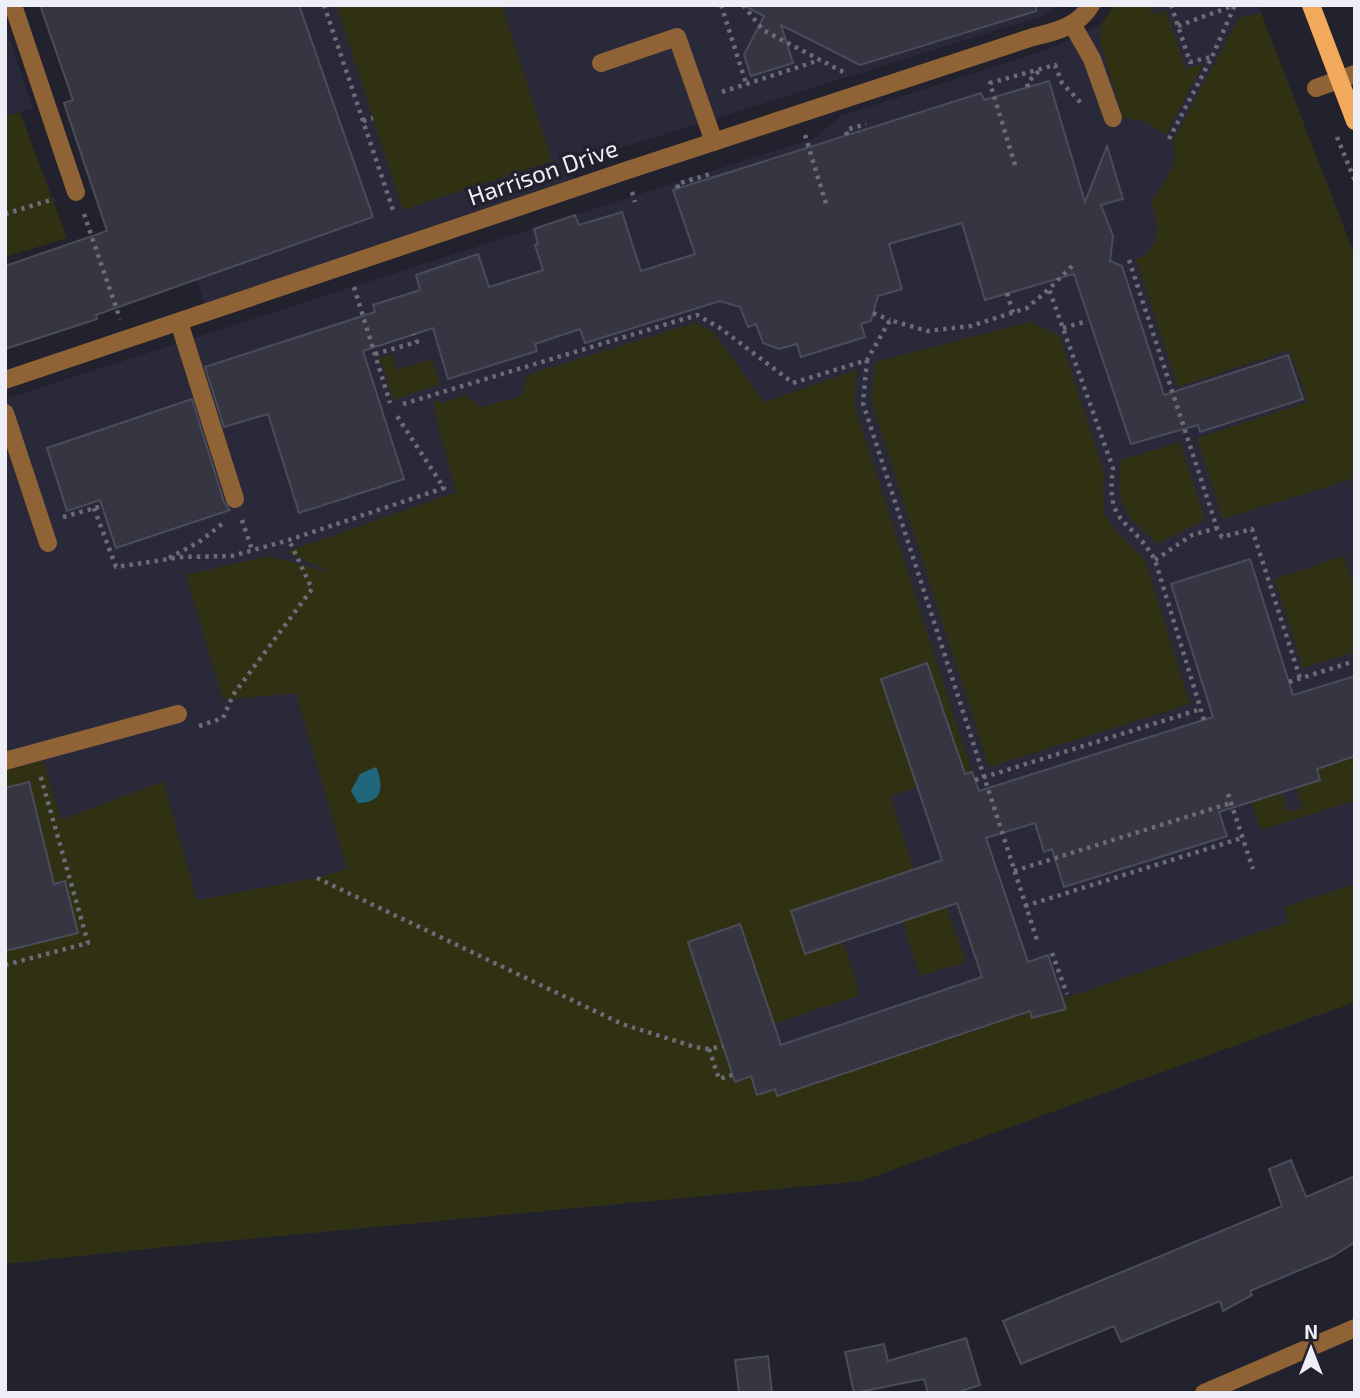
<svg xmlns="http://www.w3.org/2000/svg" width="1360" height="1398" font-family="'Exo 2',sans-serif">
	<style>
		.built { fill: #29293a }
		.green { fill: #303113 }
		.water { fill: #20677d }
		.building { fill: #353642; stroke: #4b4c59; stroke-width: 2 }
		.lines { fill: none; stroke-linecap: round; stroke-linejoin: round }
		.path { stroke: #6b6c75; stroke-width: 4.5; stroke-dasharray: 3.5 5; stroke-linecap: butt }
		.minor { stroke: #906336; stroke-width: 18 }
		.major { stroke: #f3a95c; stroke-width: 18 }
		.labels { text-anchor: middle; stroke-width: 7; stroke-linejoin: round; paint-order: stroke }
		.street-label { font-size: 24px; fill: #eeeff6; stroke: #21222d }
	</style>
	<rect width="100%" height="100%" fill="#21222d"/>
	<g class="built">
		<polygon points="94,5 1062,5 1040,17 569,164 576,188 208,312"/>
		<polygon points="1114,5 1258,5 1355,256 1355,1002 862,1181 184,1245 5,1264 5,399 817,137 840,116 1049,49 1101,25"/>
		<polygon points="5,24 33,108 5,116"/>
	</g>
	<g class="green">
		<polygon points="336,5 502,5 552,161 403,210"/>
		<polygon points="1114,5 1149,5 1152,14 1166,11 1186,69 1203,64 1166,135 1143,121 1123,118 1100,42 1101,25"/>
		<path d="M1261,13l94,243v222l-132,41 -26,-81 111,-36 -19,-52 -111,37 -42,-128c27,-10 22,-33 16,-57 9,-17 30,-40 20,-60l67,-124z"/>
		<polygon points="20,112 67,238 5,257 5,116"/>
		<polygon points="1030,322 1059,335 1105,474 1103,486 1104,513 1113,528 1145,560 1190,704 989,767 871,401 875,362"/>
		<polygon points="694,323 713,331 764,402 857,370 854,404 972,772 965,774 927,664 881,679 917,787 890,796 914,870 791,911 805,954 843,941 860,995 773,1024 740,925 688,942 735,1082 751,1076 757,1094 775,1089 778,1096 1030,1011 1033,1018 1065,1009 1062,999 1289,922 1284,907 1355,884 1355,1002 862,1181 184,1245 5,1264 5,771 43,760 61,820 163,781 197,900 317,878 347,869 296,693 223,700 186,575 268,556 333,573 286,552 456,492 436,418 434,400 441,403 465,395 482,407 521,396 527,375"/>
		<polygon points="392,354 397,370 432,359 440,384 394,400 380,358"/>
		<path d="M1180,442l25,78 -48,24c-6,-8 -14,-13 -21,-20 -19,-18 -18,-40 -15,-64z"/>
		<polygon points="1344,556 1355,590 1355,652 1303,668 1274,579"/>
		<polygon points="1355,756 1355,800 1261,830 1251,802 1282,792 1288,812 1302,808 1296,788 1320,780 1317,769"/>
		<polygon points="946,907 966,962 920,976 902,921"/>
	</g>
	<path class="water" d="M376,767c8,19 7,36 -18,36l-7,-12 9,-17z"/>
	<g class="building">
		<polygon points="40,5 299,5 373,217 96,315 97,319 5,349 5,266 107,231 64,103 73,100"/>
		<polygon points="743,5 1036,5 1036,11 860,65 781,25 793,63 751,76 744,55 764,16"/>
		<polygon points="1049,81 1085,202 1107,146 1123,199 1101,205 1113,236 1110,261 1122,266 1164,395 1288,355 1303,399 1200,432 1198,425 1131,444 1074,274 985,300 962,223 889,244 902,289 878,296 871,321 861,324 865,337 801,357 797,344 779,349 763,343 756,324 748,327 740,307 720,301 585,343 580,329 535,344 537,351 448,379 433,328 363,351 404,479 299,513 268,414 224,427 205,367 375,312 373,305 420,290 416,275 478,254 489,287 543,270 535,245 538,244 534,229 575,215 579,225 622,212 641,271 695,254 673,190 981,93 984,100"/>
		<polygon points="192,399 224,502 230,510 116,548 100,500 67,511 47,448"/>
		<polygon points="1250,559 1293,695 1355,676 1355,756 1317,769 1320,780 1219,812 1227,836 1064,887 1052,849 1044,852 1035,823 986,838 1028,962 1048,955 1066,1009 1032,1018 1030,1011 777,1096 775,1089 757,1095 751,1076 735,1082 688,942 740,924 781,1045 982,977 957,903 805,954 791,911 942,860 881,679 927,663 965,774 972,772 979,791 1213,717 1171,584"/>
		<polygon points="29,782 54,884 65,881 78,933 5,951 5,788"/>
		<polygon points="1291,1160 1306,1197 1355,1176 1355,1242 1333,1256 1250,1291 1252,1295 1223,1311 1220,1301 1121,1342 1114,1326 1021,1364 1003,1321 1282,1206 1269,1169"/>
		<polygon points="966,1338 980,1385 955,1393 928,1393 924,1379 854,1393 845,1352 884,1344 888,1361"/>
		<polygon points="768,1356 772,1393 739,1393 735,1360"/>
	</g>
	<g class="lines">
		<g class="path">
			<polyline points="324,5 393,210"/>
			<polyline points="721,5 746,83"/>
			<polyline points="743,5 763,30 847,74"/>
			<polyline points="1171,5 1190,62 1211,57"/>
			<polyline points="1178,26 1235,5"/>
			<polyline points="1028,87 1027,83 1041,69"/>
			<polyline points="722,92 820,60"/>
			<polyline points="363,121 373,118"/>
			<polyline points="805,135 827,207"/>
			<polyline points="847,135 846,130 866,124"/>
			<polyline points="1337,137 1355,181"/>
			<polyline points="1169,139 1212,57 1235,5"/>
			<polyline points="1015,165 990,83 1055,65 1062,83 1081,103"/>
			<polyline points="678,188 677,184 710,174"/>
			<polyline points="632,192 635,202"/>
			<polyline points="5,214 54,199"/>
			<polyline points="84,214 120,319"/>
			<polyline points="1129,260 1217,528 1222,537 1252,529 1300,678"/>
			<path d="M1072,266l-23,23 64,179c-8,59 18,49 42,92l49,160"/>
			<polyline points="354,287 390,403"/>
			<polyline points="1007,293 1013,313"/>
			<polyline points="873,313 890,320"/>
			<polyline points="1063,328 1084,322"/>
			<polyline points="375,354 417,342 414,334"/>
			<polyline points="867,360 863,403 1037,940"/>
			<polyline points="403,404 697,315 720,328 793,383 867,360 890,320 927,331 971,326 1027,308 1049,289"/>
			<polyline points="94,508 116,567 182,557 232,556 289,540 444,488 395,413"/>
			<polyline points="63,517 102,506"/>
			<polyline points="242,520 252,550"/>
			<polyline points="169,558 199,542 226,521"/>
			<polyline points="1155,560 1192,535 1217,528"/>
			<polyline points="1289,682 1355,661"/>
			<polyline points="199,726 223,718 233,695 312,589 289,540"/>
			<polyline points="975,780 1201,709"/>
			<polyline points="1228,794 1253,869"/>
			<polyline points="1014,871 1231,803"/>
			<polyline points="317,878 622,1024 695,1047 709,1049 723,1046"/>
			<polyline points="1025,906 1242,838"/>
			<polyline points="1052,953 1067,994"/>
			<polyline points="5,965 88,943 40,774"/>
			<polyline points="709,1049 719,1079 732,1075"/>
		</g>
		<g class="minor">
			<polyline points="13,5 76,192"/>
			<polyline points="1072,24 1092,59 1113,118"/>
			<polyline points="601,63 677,37 714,142"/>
			<polyline points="1316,88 1355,74"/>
			<polyline points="179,322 235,499"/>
			<path d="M5,380l620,-209 408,-134c22,-5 46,-11 58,-32"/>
			<polyline points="5,413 48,543"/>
			<polyline points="5,761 178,714"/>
			<polyline points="1204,1393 1355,1328"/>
		</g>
		<polyline class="major" points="1311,5 1355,121"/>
	</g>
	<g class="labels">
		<g class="street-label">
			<text transform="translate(543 173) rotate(-19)" y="8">Harrison Drive</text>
		</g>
	</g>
	<rect width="1360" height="1398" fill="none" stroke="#eeeff6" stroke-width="14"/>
	<g transform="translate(1311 1349)" stroke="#21222d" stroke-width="5" paint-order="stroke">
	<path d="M0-5L12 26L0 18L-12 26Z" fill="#eeeff6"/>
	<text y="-10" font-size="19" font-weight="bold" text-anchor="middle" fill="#eeeff6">N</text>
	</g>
</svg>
